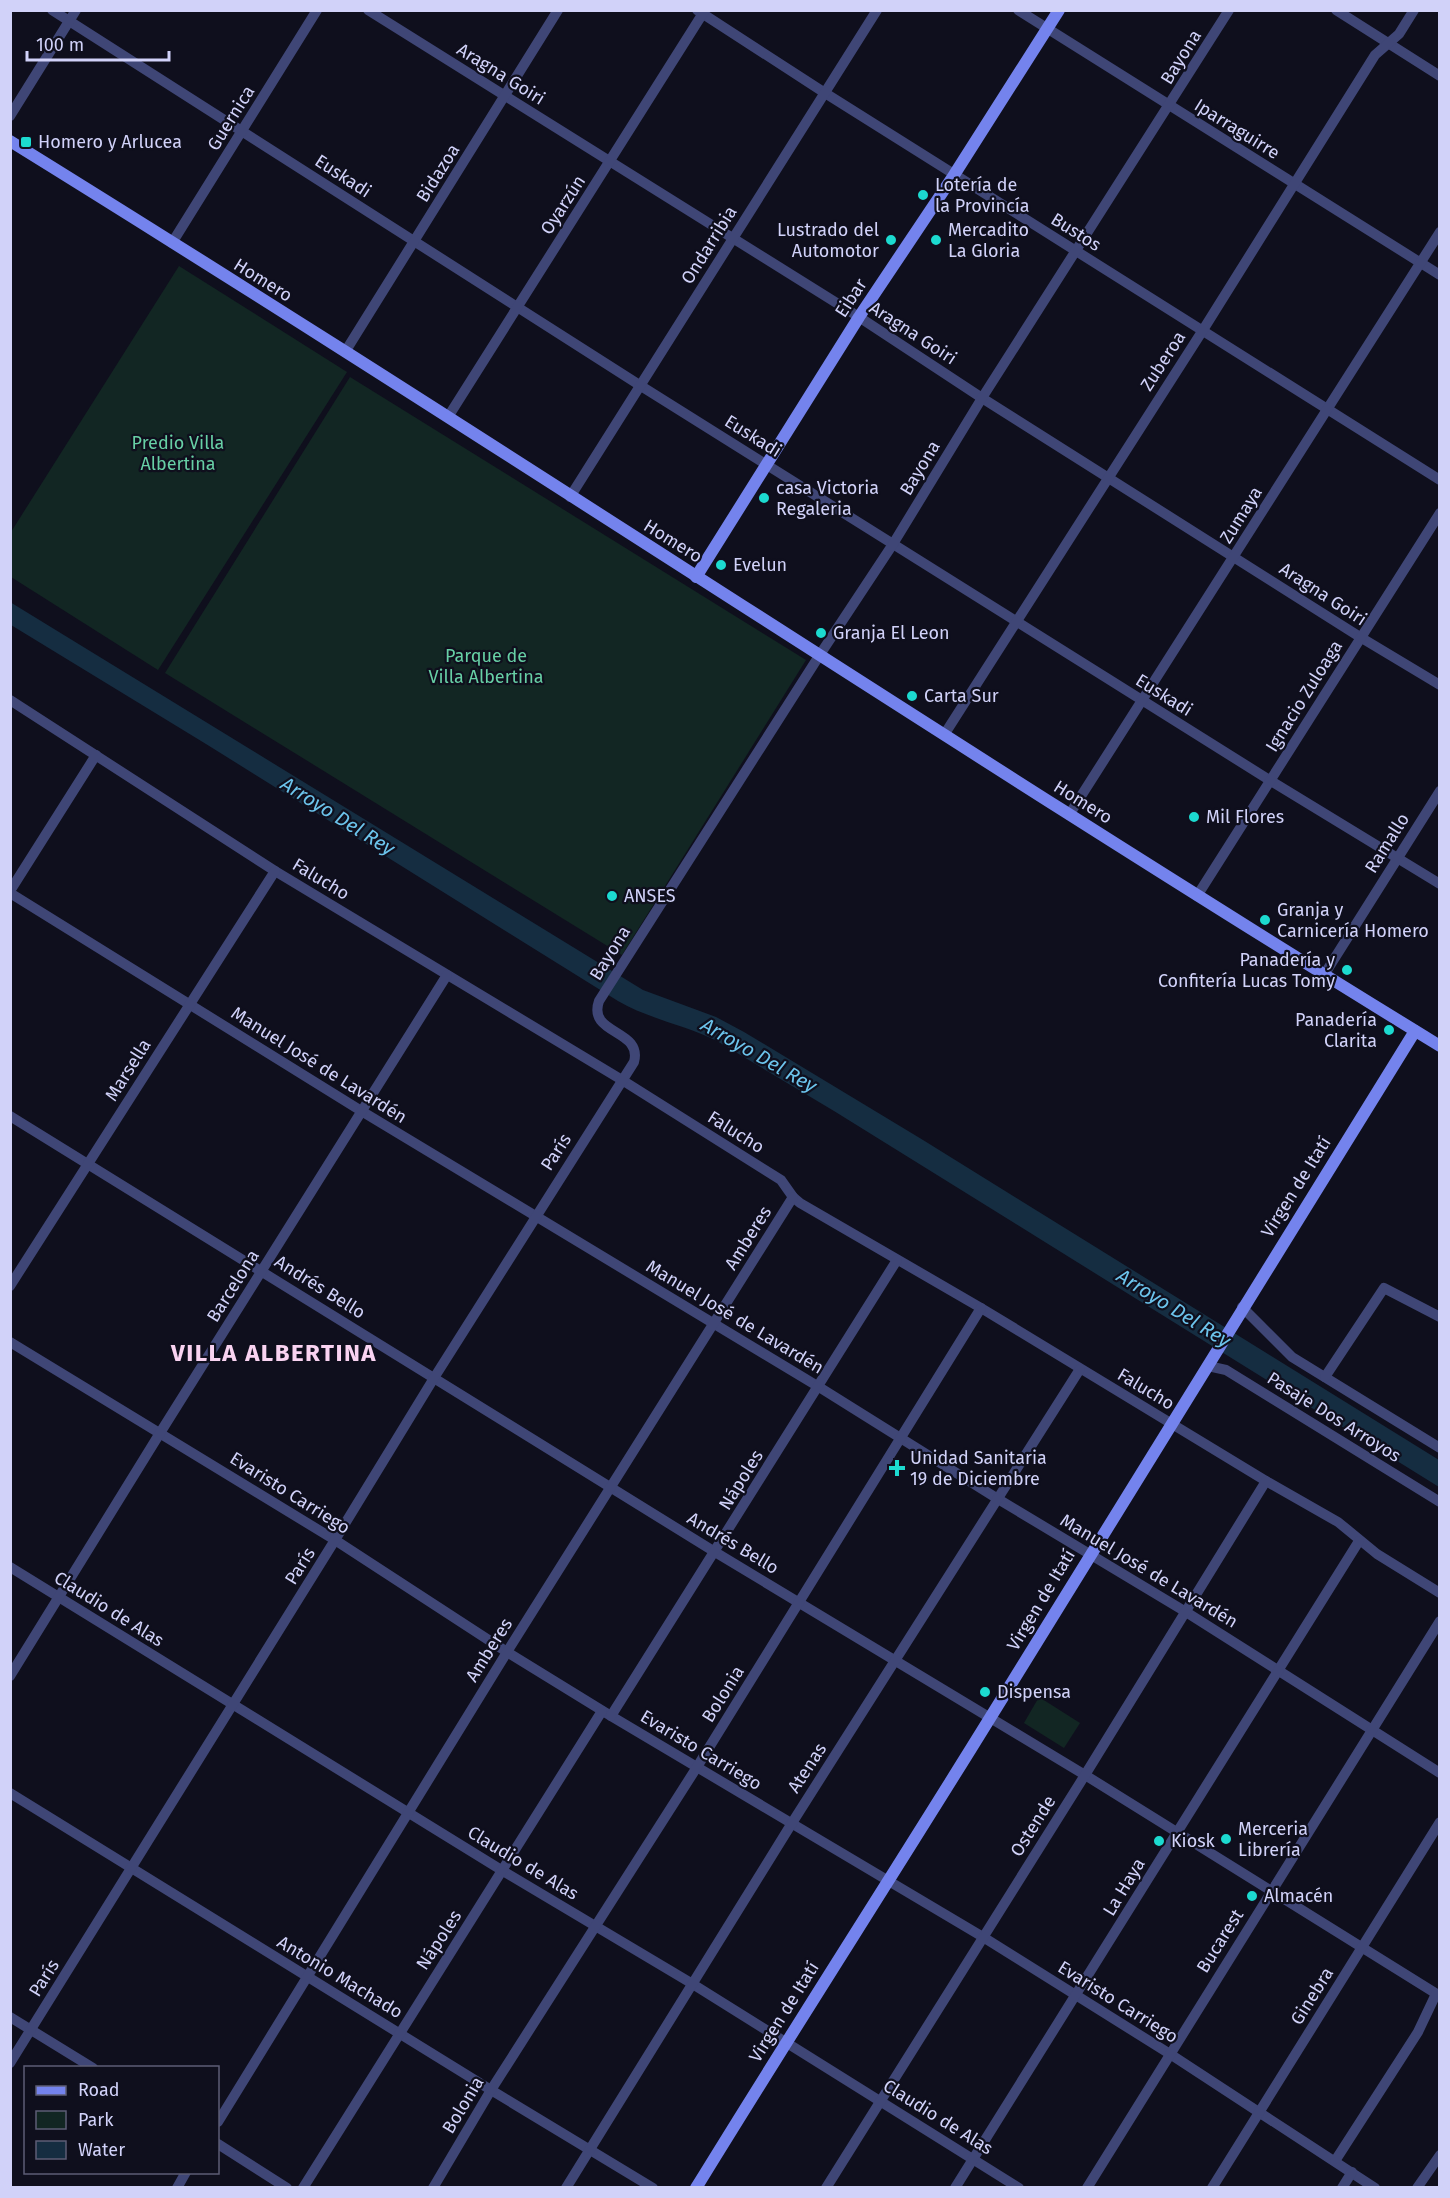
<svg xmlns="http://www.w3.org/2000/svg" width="1450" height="2198" font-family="'Fira Sans',sans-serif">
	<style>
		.green { fill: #122623 }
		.water { fill: #152d41 }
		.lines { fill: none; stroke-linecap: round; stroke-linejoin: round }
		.street { stroke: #3f4676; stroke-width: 10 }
		.secondary { stroke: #7483ed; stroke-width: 12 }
		.poi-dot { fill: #1cdad0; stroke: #0f0f1d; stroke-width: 2 }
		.labels { text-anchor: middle; stroke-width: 4.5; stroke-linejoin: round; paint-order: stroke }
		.street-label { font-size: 18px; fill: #d1d2f9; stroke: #0f0f1d }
		.poi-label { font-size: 18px; fill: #d1d2f9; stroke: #0f0f1d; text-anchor: start }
		.park-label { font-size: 18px; fill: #67cfa5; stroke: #0f0f1d }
		.water-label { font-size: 20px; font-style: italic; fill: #6cc4ec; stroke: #0f0f1d }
		.district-label { font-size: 24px; font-weight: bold; letter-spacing: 1.5px; fill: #f9d3f1; stroke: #0f0f1d }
	</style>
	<rect width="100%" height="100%" fill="#0f0f1d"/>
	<g class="green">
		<polygon points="179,266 347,372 158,670 11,577 11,532"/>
		<polygon points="350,377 806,660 622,955 165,673"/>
		<polygon points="1039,1697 1080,1723 1064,1748 1024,1723"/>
	</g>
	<path class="water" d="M10,602l633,388 73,27 28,15 179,108 516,320v27l-605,-376 -117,-70c-32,-16 -68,-22 -99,-40l-412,-257 -195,-119z"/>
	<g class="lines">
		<g class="street">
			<polyline points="52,10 641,386 1271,781 1440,884"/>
			<polyline points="368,10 859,317 982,398 1360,637 1440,685"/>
			<polyline points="697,10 825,93 1440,480"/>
			<polyline points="1018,10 1440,275"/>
			<polyline points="1336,10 1440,76"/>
			<polyline points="10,116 76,10"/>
			<polyline points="172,243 317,10"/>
			<polyline points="345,352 558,10"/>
			<polyline points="448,417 705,10"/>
			<polyline points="570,497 877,10"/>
			<polyline points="10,700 275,871 622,1080 781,1180 793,1197 800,1203 981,1308 1266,1481 1338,1522 1377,1554 1440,1593"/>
			<polyline points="944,735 1203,330 1375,55 1399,34 1414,10"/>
			<polyline points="1069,815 1440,232"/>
			<polyline points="10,891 96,755"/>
			<polyline points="10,893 363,1112 819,1387 998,1499 1186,1612 1440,1773"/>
			<polyline points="1197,896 1440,513"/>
			<polyline points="1324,975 1440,791"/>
			<polyline points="10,1116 715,1552 1085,1775 1440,1996"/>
			<polyline points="10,1286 275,871"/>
			<polyline points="1242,1307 1292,1357 1440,1448"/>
			<polyline points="10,1342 335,1540 507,1652 611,1716 983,1937 1170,2054 1375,2188"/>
			<polyline points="1208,1366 1226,1370 1440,1502"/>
			<polyline points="1325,1377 1384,1288 1440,1317"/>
			<polyline points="10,1567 503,1871 691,1983 1019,2188"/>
			<polyline points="10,1676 160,1433 447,975"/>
			<polyline points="611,1716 897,1260"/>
			<polyline points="10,1793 491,2090 653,2188"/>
			<polyline points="10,2017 93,2068"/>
			<path d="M10,2063l325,-523 99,-162 200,-316c9,-33 -47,-27 -35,-61l220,-345 74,-112 89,-146 247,-388"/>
			<polyline points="218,2122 507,1652 793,1197"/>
			<polyline points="218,2144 287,2188"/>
			<polyline points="1335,2161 1418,2032 1436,1994"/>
			<polyline points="177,2188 186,2172"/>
			<polyline points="303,2188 602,1711"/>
			<polyline points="433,2188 491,2090 697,1767 981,1308"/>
			<polyline points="566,2188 792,1823 1080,1369"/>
			<polyline points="826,2188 1085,1775 1266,1481"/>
			<path d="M955,2188c136,-215 270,-431 404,-647"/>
			<polyline points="1087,2188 1440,1621"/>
			<polyline points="1212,2188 1440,1822"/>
			<polyline points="1342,2188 1352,2172"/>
			<polyline points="1417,2188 1440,2155"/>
		</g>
		<g class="secondary">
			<path d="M10,141c480,297 949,610 1430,905"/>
			<polyline points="696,577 859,317 954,175 1059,10"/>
			<path d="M696,2188c97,-158 197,-313 294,-470 142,-229 282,-459 425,-687"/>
		</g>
	</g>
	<g class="poi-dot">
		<rect x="20" y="136" width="12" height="12" rx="3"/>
		<circle cx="923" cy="195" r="6"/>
		<circle cx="891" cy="240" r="6"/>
		<circle cx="936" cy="240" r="6"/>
		<circle cx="764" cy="498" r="6"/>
		<circle cx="721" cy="565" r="6"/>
		<circle cx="821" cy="633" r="6"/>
		<circle cx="912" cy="696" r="6"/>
		<circle cx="1194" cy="817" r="6"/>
		<circle cx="612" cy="896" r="6"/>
		<circle cx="1265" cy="920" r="6"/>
		<circle cx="1347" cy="970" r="6"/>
		<circle cx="1389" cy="1030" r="6"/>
		<path d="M894 1459h6v6h6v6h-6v6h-6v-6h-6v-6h6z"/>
		<circle cx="985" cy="1692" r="6"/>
		<circle cx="1226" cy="1839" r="6"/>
		<circle cx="1159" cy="1841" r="6"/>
		<circle cx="1252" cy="1896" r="6"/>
	</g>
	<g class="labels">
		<g class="street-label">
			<text transform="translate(1181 57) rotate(-58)" y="6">Bayona</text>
			<text transform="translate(501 74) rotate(32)" y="6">Aragna Goiri</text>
			<text transform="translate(231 118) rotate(-58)" y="6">Guernica</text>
			<text transform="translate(1237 129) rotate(32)" y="6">Iparraguirre</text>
			<text transform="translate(438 173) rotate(-58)" y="6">Bidazoa</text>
			<text transform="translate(343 176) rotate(33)" y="6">Euskadi</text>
			<text transform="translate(563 205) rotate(-57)" y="6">Oyarzún</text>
			<text transform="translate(1076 232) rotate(32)" y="6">Bustos</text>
			<text transform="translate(709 245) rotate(-58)" y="6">Ondarribia</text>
			<text transform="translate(263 280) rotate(32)" y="6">Homero</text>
			<text transform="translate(851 298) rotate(-57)" y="6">Eibar</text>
			<text transform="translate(913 333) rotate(33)" y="6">Aragna Goiri</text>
			<text transform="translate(1163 361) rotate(-57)" y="6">Zuberoa</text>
			<text transform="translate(753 436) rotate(32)" y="6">Euskadi</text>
			<text transform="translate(920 468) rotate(-59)" y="6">Bayona</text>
			<text transform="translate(1241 515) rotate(-58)" y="6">Zumaya</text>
			<text transform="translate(673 541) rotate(32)" y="6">Homero</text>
			<text transform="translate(1323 594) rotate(33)" y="6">Aragna Goiri</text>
			<text transform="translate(1164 695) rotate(32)" y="6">Euskadi</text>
			<text transform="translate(1304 696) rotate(-58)" y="6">Ignacio Zuloaga</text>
			<text transform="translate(1083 802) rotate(32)" y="6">Homero</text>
			<text transform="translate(1387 843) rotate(-58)" y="6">Ramallo</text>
			<text transform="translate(321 879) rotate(31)" y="6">Falucho</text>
			<text transform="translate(610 953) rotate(-58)" y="6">Bayona</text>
			<text transform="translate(319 1065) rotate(32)" y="6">Manuel José de Lavardén</text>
			<text transform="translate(128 1070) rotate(-58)" y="6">Marsella</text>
			<text transform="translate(736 1132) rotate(32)" y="6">Falucho</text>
			<text transform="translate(556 1152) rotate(-57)" y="6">París</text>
			<text transform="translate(1296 1187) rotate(-58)" y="6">Virgen de Itatí</text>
			<text transform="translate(748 1238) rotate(-58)" y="6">Amberes</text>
			<text transform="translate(233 1286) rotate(-58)" y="6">Barcelona</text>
			<text transform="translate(320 1287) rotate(32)" y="6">Andrés Bello</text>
			<text transform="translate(735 1317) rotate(31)" y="6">Manuel José de Lavardén</text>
			<text transform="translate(1146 1389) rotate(31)" y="6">Falucho</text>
			<text transform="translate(1334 1417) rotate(32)" y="6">Pasaje Dos Arroyos</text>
			<text transform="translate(741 1480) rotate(-58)" y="6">Nápoles</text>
			<text transform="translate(290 1493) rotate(32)" y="6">Evaristo Carriego</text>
			<text transform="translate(733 1543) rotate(31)" y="6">Andrés Bello</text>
			<text transform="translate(300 1566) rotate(-58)" y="6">París</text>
			<text transform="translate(1149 1571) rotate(31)" y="6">Manuel José de Lavardén</text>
			<text transform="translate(1041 1600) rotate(-59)" y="6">Virgen de Itatí</text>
			<text transform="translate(109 1609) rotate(32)" y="6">Claudio de Alas</text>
			<text transform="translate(489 1650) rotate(-58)" y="6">Amberes</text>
			<text transform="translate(723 1694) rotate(-58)" y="6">Bolonia</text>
			<text transform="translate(701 1750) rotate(31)" y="6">Evaristo Carriego</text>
			<text transform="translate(807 1768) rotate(-57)" y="6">Atenas</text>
			<text transform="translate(1033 1826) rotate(-58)" y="6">Ostende</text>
			<text transform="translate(523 1863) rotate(31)" y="6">Claudio de Alas</text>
			<text transform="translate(1124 1887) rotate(-59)" y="6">La Haya</text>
			<text transform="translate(439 1940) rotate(-57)" y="6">Nápoles</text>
			<text transform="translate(1220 1941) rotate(-58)" y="6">Bucarest</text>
			<text transform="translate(340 1977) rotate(31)" y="6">Antonio Machado</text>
			<text transform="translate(44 1978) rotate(-58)" y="6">París</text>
			<text transform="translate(1312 1996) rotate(-58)" y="6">Ginebra</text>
			<text transform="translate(1118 2002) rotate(32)" y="6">Evaristo Carriego</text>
			<text transform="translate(784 2012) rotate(-58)" y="6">Virgen de Itatí</text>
			<text transform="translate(463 2105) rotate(-59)" y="6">Bolonia</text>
			<text transform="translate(938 2117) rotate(32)" y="6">Claudio de Alas</text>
		</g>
		<g class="poi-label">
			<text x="38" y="148">Homero y Arlucea</text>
			<text x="935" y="191">Lotería de<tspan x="935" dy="21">la Provincía</tspan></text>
			<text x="879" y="236" text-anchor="end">Lustrado del<tspan x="879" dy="21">Automotor</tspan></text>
			<text x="948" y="236">Mercadito<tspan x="948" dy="21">La Gloria</tspan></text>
			<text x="776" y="494">casa Victoria<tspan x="776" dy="21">Regaleria</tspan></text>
			<text x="733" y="571">Evelun</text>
			<text x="833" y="639">Granja El Leon</text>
			<text x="924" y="702">Carta Sur</text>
			<text x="1206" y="823">Mil Flores</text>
			<text x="624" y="902">ANSES</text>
			<text x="1277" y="916">Granja y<tspan x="1277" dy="21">Carnicería Homero</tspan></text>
			<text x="1335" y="966" text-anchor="end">Panadería y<tspan x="1335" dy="21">Confitería Lucas Tomy</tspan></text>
			<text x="1377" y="1026" text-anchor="end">Panadería<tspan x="1377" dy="21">Clarita</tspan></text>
			<text x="910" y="1464">Unidad Sanitaria<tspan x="910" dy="21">19 de Diciembre</tspan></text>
			<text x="997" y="1698">Dispensa</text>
			<text x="1238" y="1835">Merceria<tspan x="1238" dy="21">Librería</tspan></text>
			<text x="1171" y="1847">Kiosk</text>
			<text x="1264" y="1902">Almacén</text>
		</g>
		<g class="park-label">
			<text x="178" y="449">Predio Villa<tspan x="178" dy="21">Albertina</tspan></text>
			<text x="486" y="662">Parque de<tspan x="486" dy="21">Villa Albertina</tspan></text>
		</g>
		<g class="water-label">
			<text transform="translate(338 816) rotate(32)" y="7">Arroyo Del Rey</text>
			<text transform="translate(759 1055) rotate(30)" y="7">Arroyo Del Rey</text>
			<text transform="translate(1174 1308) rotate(32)" y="7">Arroyo Del Rey</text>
		</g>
		<g class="district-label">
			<text x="274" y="1361">VILLA ALBERTINA</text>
		</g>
	</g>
	<rect width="1450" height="2198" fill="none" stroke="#d1d2f9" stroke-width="24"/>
	<rect x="24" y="2066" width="195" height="108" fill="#0f0f1d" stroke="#5d5d75" stroke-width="1.5"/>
	<rect x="36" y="2086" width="30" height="9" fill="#7483ed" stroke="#5d5d75" stroke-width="1.5"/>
	<text x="78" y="2096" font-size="18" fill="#d1d2f9">Road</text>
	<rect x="36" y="2111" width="30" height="18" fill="#122623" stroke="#5d5d75" stroke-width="1.5"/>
	<text x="78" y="2126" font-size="18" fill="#d1d2f9">Park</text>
	<rect x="36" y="2141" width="30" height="18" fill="#152d41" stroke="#5d5d75" stroke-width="1.5"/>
	<text x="78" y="2156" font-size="18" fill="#d1d2f9">Water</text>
	<path d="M27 51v9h142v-9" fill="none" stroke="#d1d2f9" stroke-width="3"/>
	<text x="36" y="51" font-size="18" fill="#d1d2f9" stroke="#0f0f1d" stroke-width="4.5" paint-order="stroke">100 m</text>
</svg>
